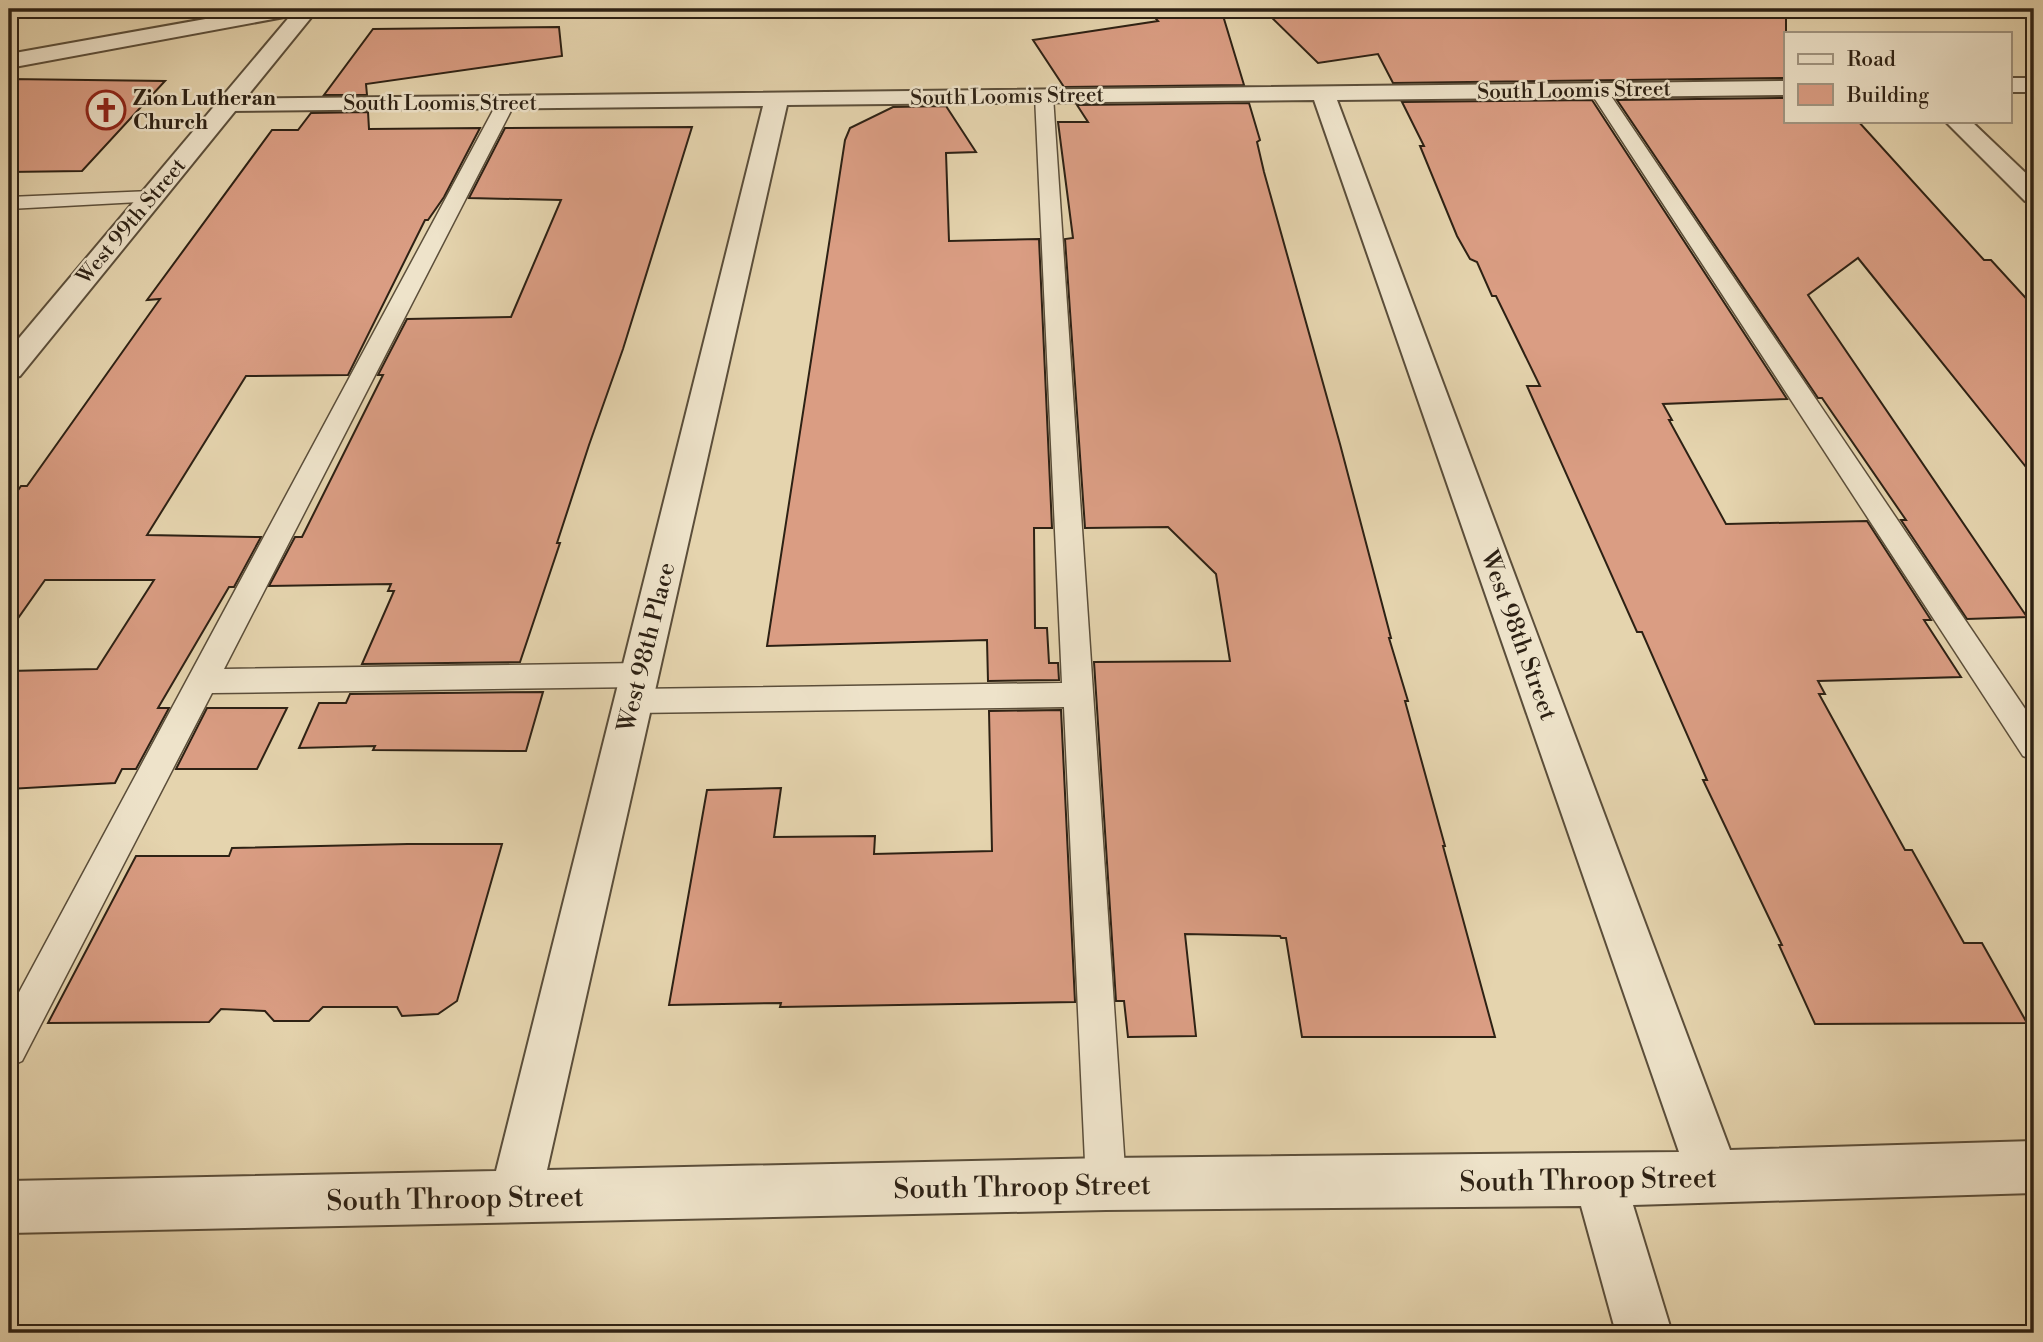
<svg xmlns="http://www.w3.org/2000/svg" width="2043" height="1342" font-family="'Libre Bodoni',serif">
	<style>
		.building { fill: #da9d83; stroke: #2d2114; stroke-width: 2 }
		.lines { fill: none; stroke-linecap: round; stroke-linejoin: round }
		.service-casing { stroke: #5b4e3a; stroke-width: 3 }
		.minor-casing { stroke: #5b4e3a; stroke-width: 4 }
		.tertiary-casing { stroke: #5b4e3a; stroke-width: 4 }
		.service { fill: #eee3ca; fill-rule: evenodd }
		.minor { fill: #eee3ca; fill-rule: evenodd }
		.tertiary { fill: #eee3ca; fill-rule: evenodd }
		.labels { text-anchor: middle; stroke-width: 5; stroke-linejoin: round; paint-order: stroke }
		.far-street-label { font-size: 21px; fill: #2d2114; stroke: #eee3ca }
		.far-poi-label { font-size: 21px; font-weight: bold; fill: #2d2114; stroke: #eee3ca; text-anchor: start }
		.street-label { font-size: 24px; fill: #2d2114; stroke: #eee3ca }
		.near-street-label { font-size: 28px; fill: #2d2114; stroke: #eee3ca }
	</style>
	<rect width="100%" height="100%" fill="#e5d4ae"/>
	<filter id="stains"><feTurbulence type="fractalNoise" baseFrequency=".00286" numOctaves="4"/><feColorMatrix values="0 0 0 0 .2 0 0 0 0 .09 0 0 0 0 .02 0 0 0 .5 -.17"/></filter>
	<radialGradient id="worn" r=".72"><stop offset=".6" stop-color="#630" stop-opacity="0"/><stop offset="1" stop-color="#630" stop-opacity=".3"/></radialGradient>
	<g class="building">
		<polygon points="1147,9 1221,9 1244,85 1064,87 1033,40 1158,21"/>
		<polygon points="1263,9 1786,9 1786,78 1393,83 1378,54 1318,63"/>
		<polygon points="559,27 562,56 366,84 367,95 324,95 373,29"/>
		<polygon points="9,79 165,81 82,171 9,172"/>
		<polygon points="1786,98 1786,121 1858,121 1984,260 1991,260 2034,307 2034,477 1858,258 1808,295 2027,617 1967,619 1901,520 1906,520 1822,398 1818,398 1617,100"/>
		<polygon points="1592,100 1787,399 1663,404 1672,420 1669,420 1726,524 1867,521 1931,620 1924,620 1961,677 1818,681 1825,694 1819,694 1905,850 1912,850 1964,943 1982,943 2027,1023 1815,1024 1779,945 1782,945 1703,780 1707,780 1642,632 1637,632 1527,386 1540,386 1496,296 1492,296 1477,262 1470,259 1457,236 1420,146 1424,146 1402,102"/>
		<polygon points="1249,103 1260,140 1257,142 1264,172 1340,444 1391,638 1389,638 1408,701 1405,701 1445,846 1443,846 1495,1037 1302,1037 1286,938 1281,938 1280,936 1185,934 1196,1036 1128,1037 1124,1001 1116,1001 1094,662 1230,661 1216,574 1168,527 1085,528 1065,239 1073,238 1058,122 1088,122 1077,105"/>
		<polygon points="946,106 976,152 946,153 949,241 1039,239 1052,528 1034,528 1035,628 1047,628 1049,663 1058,663 1059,680 988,681 987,640 767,646 845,140 850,128 893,107"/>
		<polygon points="368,112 369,129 480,128 444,197 428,220 425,220 348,375 246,376 147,535 261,537 234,587 229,587 158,708 169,708 136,769 122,769 115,783 9,789 9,671 97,669 154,580 45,580 9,631 9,503 21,486 27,486 160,299 147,300 272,130 298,130 311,113"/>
		<polygon points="692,127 623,349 589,445 557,543 560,543 520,662 362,664 394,591 388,591 391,584 269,586 295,537 302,537 383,375 378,375 407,319 511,317 561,200 469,198 505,128"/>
		<polygon points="543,692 526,751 373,750 375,746 299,748 319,703 346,703 350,694"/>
		<polygon points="207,708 287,708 257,769 176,769"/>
		<polygon points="1061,710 1075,1002 780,1007 781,1003 669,1005 707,790 781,788 774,837 875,836 874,854 992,851 989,711"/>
		<polygon points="408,844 502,844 457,1001 438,1014 402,1016 397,1007 323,1007 309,1021 274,1021 265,1011 221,1009 209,1022 48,1023 136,856 229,856 232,848"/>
	</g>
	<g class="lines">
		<defs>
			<g id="service">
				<polygon points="1598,85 1607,90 2034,722 2034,760 2023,756 1589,90"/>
				<polygon points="1044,91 1053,96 1126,1184 1120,1198 1106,1204 1092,1198 1086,1184 1064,707 633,713 622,710 618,701 622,692 633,689 1062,683 1035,96"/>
				<polygon points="506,97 515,103 224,669 640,663 651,667 655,675 651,683 640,687 212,693 22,1061 9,1067 9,1011 497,103"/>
				<polygon points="151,191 158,193 161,197 158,201 9,209 9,197"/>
			</g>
			<g id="minor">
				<polygon points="261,9 306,9 303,14 295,15 9,68 9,54"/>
				<rect x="2010" y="78" width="24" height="14"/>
				<path d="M1786,81v14l-449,5 393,1050 304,-9v52l-401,12 39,128h-56l-35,-127 -475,4 -1097,23v-52l487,-10 267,-1065 -535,5 -8,-2 -4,-5 4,-5zM1314,100l365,1052 -573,6 -559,12 240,-1065z"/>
				<polygon points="1945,121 1971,121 2034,181 2034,203 2025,201"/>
			</g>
			<polygon id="tertiary" points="296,9 318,9 20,376 9,379 9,350"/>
		</defs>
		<use href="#service" class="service-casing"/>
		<use href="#minor" class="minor-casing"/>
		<use href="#tertiary" class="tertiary-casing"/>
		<use href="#service" class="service"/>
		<use href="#minor" class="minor"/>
		<use href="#tertiary" class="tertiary"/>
	</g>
	<defs>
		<symbol id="church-ring" viewBox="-11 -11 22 22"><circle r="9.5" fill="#eee3ca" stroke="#8f2418" stroke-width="1.5"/><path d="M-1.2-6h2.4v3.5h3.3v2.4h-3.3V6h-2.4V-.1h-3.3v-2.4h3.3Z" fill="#8f2418"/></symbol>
	</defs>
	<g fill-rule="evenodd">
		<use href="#church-ring" x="84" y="88" width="44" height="44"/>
	</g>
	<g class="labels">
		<g class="far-street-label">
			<text transform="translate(1574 90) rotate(-1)" y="7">South Loomis Street</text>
			<text transform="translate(1007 96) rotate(-1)" y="7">South Loomis Street</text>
			<text x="440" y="110">South Loomis Street</text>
			<text transform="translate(131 221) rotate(-50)" y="7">West 99th Street</text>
		</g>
		<g class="far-poi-label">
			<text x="133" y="105">Zion Lutheran<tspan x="133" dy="24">Church</tspan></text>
		</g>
		<g class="street-label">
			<text transform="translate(1519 635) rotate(70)" y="8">West 98th Street</text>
			<text transform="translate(646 647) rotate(-76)" y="8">West 98th Place</text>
		</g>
		<g class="near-street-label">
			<text transform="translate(1588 1179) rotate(-1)" y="10">South Throop Street</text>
			<text transform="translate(1022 1186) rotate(-1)" y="10">South Throop Street</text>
			<text transform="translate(455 1198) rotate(-1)" y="10">South Throop Street</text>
		</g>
	</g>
	<rect width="2043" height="1342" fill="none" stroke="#e5d4ae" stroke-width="35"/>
	<rect x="10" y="10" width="2022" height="1321" fill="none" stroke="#2d2114" stroke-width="3.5"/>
	<rect x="18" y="18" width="2008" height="1307" fill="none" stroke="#2d2114" stroke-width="2"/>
	<rect x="1784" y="32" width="228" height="91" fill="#eee3ca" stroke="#a19581" stroke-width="2"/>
	<rect x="1798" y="54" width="35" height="10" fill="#eee3ca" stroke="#a19581" stroke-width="2"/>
	<text x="1847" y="66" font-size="21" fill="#2d2114">Road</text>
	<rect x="1798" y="84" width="35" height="21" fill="#da9d83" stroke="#a19581" stroke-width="2"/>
	<text x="1847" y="102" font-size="21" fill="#2d2114">Building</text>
	<rect width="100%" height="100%" filter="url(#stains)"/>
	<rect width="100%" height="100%" fill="url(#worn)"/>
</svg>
